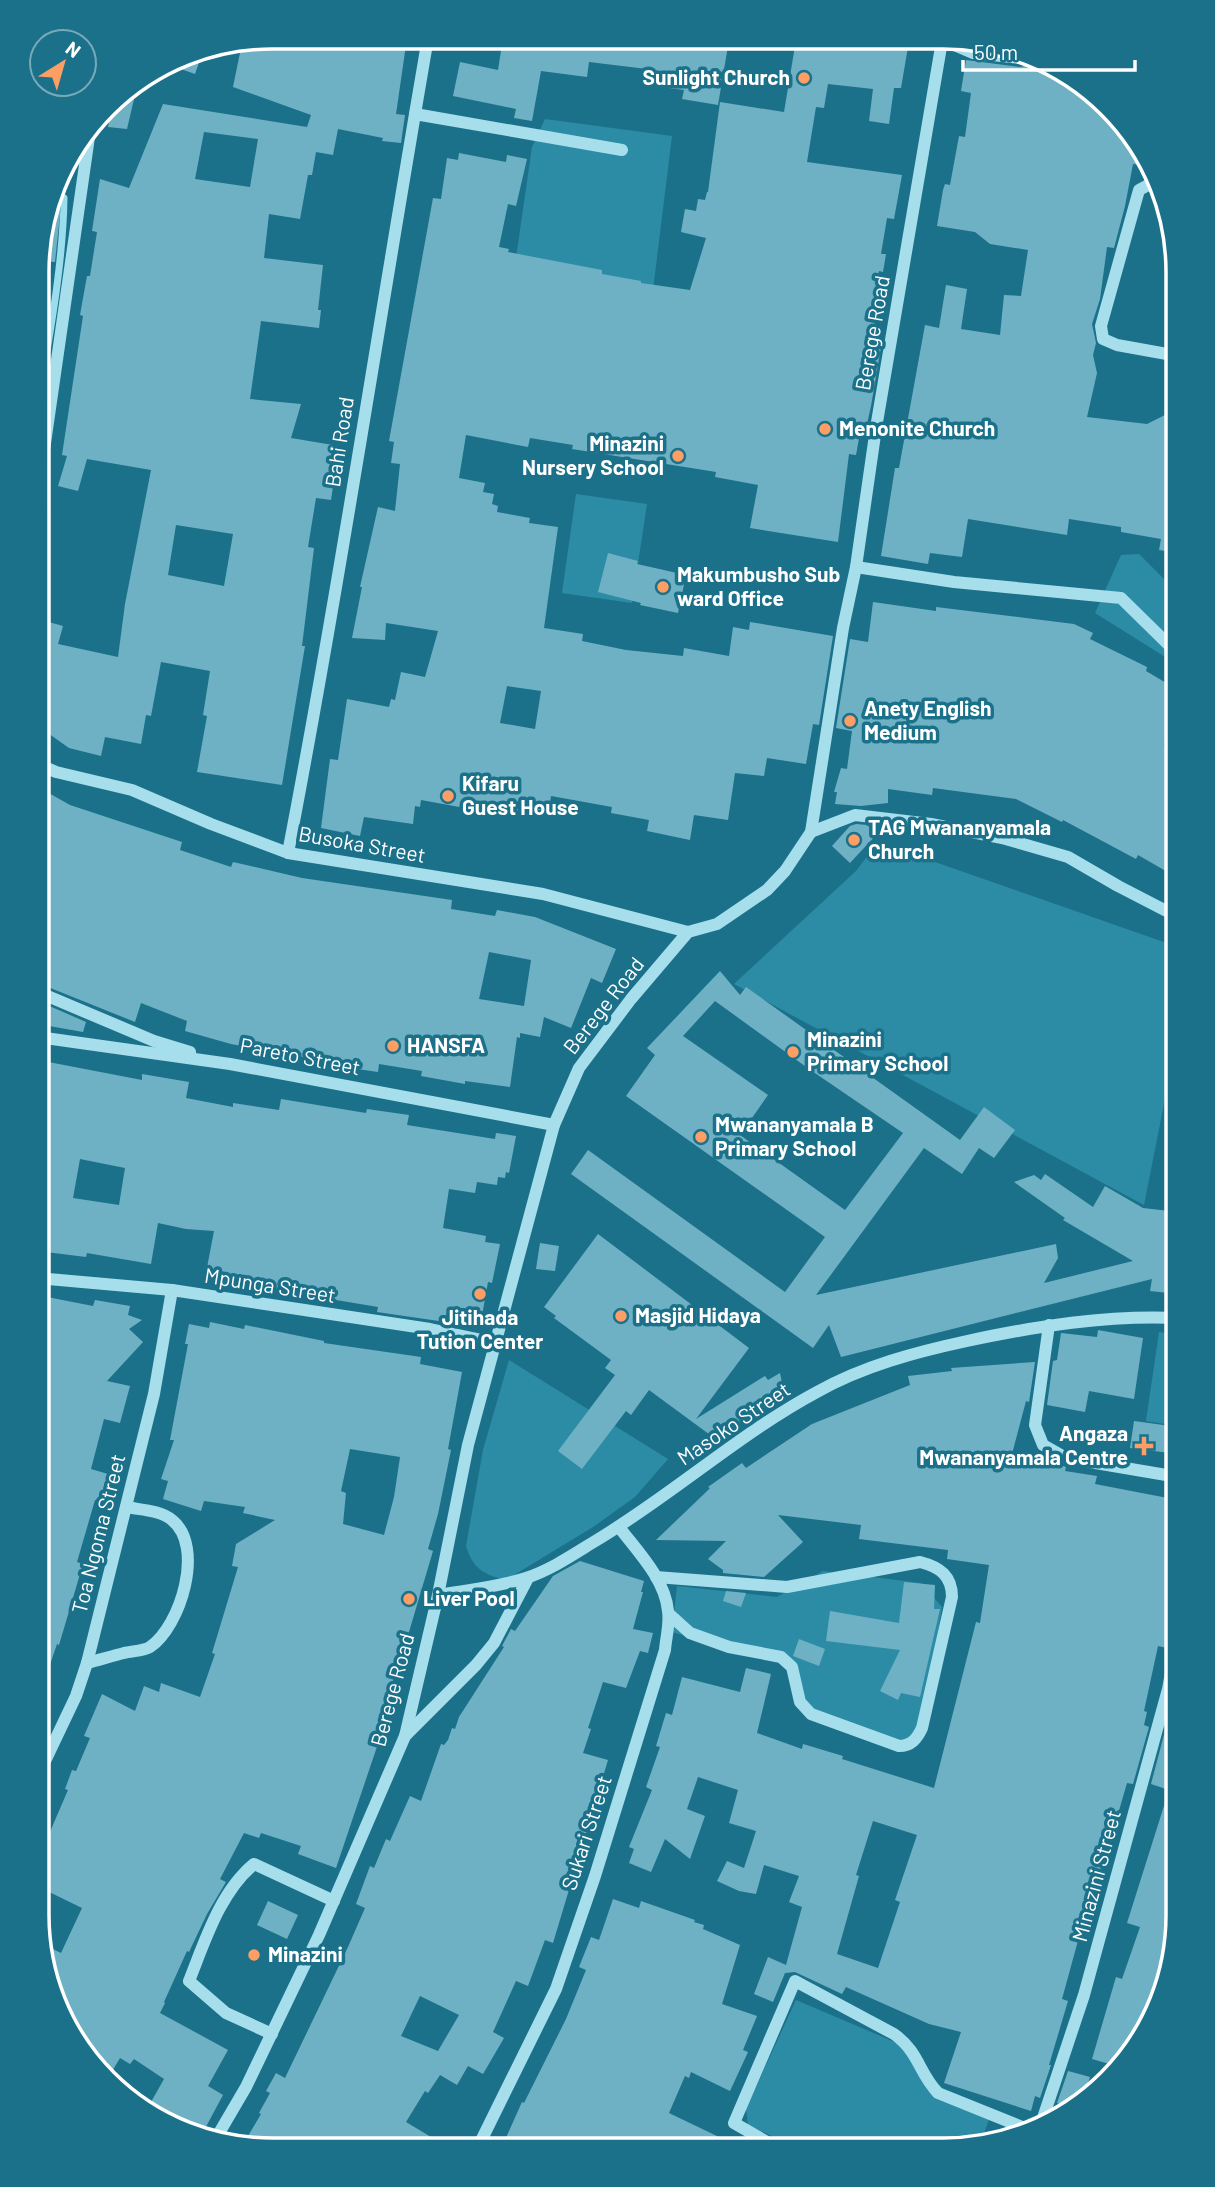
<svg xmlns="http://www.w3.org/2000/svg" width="1215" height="2187" font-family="Barlow,sans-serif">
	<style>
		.green { fill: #2c8ca6 }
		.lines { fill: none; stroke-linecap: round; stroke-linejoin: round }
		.stream { stroke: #9adeee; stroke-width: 7 }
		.building { fill: #6fb1c4; fill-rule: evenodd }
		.minor { stroke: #a7deec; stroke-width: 12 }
		.poi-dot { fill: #fd9e65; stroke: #1c718a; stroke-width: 2.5 }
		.labels { text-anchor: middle; stroke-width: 7; stroke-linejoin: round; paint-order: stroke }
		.poi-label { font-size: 21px; font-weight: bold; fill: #fff; stroke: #1c718a; text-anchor: start }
		.street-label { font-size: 21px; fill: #fff; stroke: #1c718a }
		.rim { fill: none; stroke: #fff; stroke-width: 3.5 }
	</style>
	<rect width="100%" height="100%" fill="#1c718a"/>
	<g class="green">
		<polygon points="545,119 672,136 652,298 515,265 532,147"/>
		<polygon points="576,494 647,504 632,603 562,593"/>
		<polygon points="1139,554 1170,585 1178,586 1178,665 1095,613 1121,555"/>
		<polygon points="878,842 1178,947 1178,1033 1144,1205 734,984 856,871"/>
		<polygon points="1159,1332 1178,1335 1178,1426 1146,1421"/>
		<path d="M509,1360l159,99 -33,38 -42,30 -87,53c-22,-5 -33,-11 -40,-34l17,-96z"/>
		<polygon points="823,1571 921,1583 942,1607 923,1724 902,1749 805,1709 791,1666 672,1632 677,1586 777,1597"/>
		<path d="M796,2000l115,49 17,42 62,26 -10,27c-27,4 -58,12 -83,4l-3,2h-93l-53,-25 -2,-16z"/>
	</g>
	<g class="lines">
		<g class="stream">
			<polyline points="65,180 69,157"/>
			<path d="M39,398c11,-66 24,-134 25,-200"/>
		</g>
	</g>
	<g class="building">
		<path d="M272,37l135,1 -11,76 9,1 -4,28 -19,-2 1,-3 -45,-9 -5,26 -17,-3 -4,23h-4l-8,44 -31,-5 -5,44 59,7 -5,45h3l-2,18 -58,-7 -11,78 51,5 -10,34 48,8 -8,54 -15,-2 -8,49 6,1 -12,98h3l-23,139 -85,-13 10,-56 -4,-1 7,-44 -49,-9 -10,54 -5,-1 -5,29 -36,-7 -4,19 -32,-8 -31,-22v-107l25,7 -5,18 60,13 7,-53 26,-134 -64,-11 -9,32 -20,-5 9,-30 -5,-1 21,-139 -3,-1 7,-39h3l7,-44 -5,-1 8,-52 29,9 34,-84 144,23 4,-12 -78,-28 9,-44zM204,132l54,7 -8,48 -55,-8zM176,525l57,9 -9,52 -56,-11z"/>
		<polygon points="503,38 617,39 651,43 651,39 729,40 718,105 682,99 684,90 661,87 662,80 646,78 647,69 589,62 587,77 541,71 532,121 514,118 516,109 453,96 460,62 498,70"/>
		<path d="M796,40l113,1 -8,47h-7l-5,36 -20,-3 4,-32 -45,-5 -4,24 -8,-1 -9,55 95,13 -8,44 -7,-1 -6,36h5l-3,18 -4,-1 -7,39 3,1 -2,7 3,1 -6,28h11l-10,59 -6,27h-5l-4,22 -7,-1 -11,88 -88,-14 8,-43 -43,-8 1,-5 -6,-1 -138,-22 1,-4 -43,-7 -2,9 -62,-12 -7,43 26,5 -2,9 11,2 -2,10 6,2 -1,6 33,6 -1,5 29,4 -14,101 39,6 -1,7 44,9 57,6 1,-8 45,8 4,-29 16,3 1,-8 83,14 -14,89 -6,-1 -7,40 -39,-6 -3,18 -29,-3 -7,47 -34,-5 -4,25 -43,-9 2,-11 -38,-7 1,-6 -61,-11 -3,21 -83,-14v5l-44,-8 -1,7 -5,-1 -2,18 -49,-7 -4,19 -39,-8 9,-69 8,1 9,-61 42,8 2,-8 4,1 6,-28 24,5 13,-46 -52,-8 -1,17 -33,-2 10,-51h-2l18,-80 17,4 5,-47 -9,-1 3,-21 -5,-1 44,-243 8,1 6,-41 11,2 1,-7 47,9 1,-7 20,4 -11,47 -8,-2 -9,43 10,2 -1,3 94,18v4l39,7v2l49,7 16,-52 -25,-6 4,-23 11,2 2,-12 7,1 2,-8h1l12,-90 64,10zM507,686l34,5 -6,38 -35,-6z"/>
		<polygon points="203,51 195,74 178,68 183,54"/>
		<polygon points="966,60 1020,67 1025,66 1029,61 1098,95 1145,165 1133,164 1125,206 1114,248 1107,247 1100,299 1092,324 1096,343 1093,355 1097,373 1087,417 1147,424 1167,414 1177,433 1173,460 1176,460 1174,481 1178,482 1178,553 1159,550 1161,539 1121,532 1121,527 1069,519 1067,535 968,519 962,557 930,553 928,564 881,556 895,468 899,468 925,325 939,328 946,285 967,289 961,329 1000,335 1004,295 1021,296 1028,250 990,244 975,232 937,226 943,190 945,184 950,185 959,136 965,137 971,93 961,91"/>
		<polygon points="138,82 127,129 108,127 113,101 117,95"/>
		<polygon points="53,194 62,196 55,262 39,261 39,242"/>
		<polygon points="608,553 638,561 637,564 686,575 678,613 640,605 641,603 598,592"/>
		<polygon points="873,602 936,611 936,607 1074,624 1093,633 1090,639 1147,667 1146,671 1178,690 1178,721 1164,745 1178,754 1178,878 1138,855 1136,859 1063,820 1062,822 1016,799 933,788 932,795 888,789 888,803 861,806 835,804 837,792 834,792 841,768 847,769 852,731 836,728 850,639 868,642"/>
		<path d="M38,787l32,18 112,37 -2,8 51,17 2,-5 69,16 150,22 -1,9 44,7 2,-6 38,7 81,32 -14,34 -11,-5 -20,50 -27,-11 -4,20 -20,-4v5l-3,-1 -7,50 -45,-6v3l-44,-8 1,-5 -43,-7 -1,8 -41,-6 1,-2 -107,-20 -46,-13 2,-10 -46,-18 -6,19 -97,-39zM489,952l42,8 -7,46 -45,-7z"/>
		<polygon points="856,824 867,825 877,834 850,863 832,846 850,826"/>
		<path d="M720,971l20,24 6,-8 214,153 24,-33 31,23 -21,28 -15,-10 -17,26 -38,-26 -108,147 240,-51 2,14 -14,25 89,-22 -70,-41 2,-2 -51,-36 20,-7 7,5 4,-6 48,33 12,-21 38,22 35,4 -5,54h5v28l-28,-3 2,-12 -311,78 -12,-32 -16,23 -242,-174 17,-24 197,142 40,-55 -199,-141 29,-41 -8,-7zM715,1001l94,68 94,64 -58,77 -105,-75 28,-40 -85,-59z"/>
		<polygon points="38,1001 86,1022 83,1032 38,1024"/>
		<path d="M38,1060l104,20v-6l47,8 -3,16 47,9v-4l46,7 2,-11 85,14 1,-4 42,6 -2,10 88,14 1,-6 20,3 -7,37 -3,-1 -1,6 -7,-1 -1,8 -20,-3 -2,11 -26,-4 -6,39 43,8 -1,6 15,2 -8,39 -4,-1 -8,45 -103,-15 1,-5 -173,-29 9,-47 -28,-2 -28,-6 -7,41 -64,-11 -1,4 -48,-6v-115l4,-26 -4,-1zM80,1159l45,9 -6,37 -46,-7z"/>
		<polygon points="598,1234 749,1348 696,1419 765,1376 768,1380 780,1373 784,1393 741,1421 742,1423 717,1440 649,1390 631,1415 626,1411 582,1469 558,1451 615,1375 605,1368 611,1360 554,1318 556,1316 544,1307"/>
		<polygon points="540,1243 559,1246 555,1271 536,1269"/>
		<polygon points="37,1295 93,1306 95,1300 130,1306 128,1315 142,1320 129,1329 143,1342 107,1381 130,1386 120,1423 104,1419 91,1469 108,1474 101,1502 95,1500 77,1562 83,1564 59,1645 57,1644 40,1694 37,1693 37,1537 46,1506 37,1504 37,1443 45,1413 37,1412"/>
		<path d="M210,1322l34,7 1,-4 79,16v2l97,14 -1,7 42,8 -14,77 3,1 -13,64 -10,35 5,2 -35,118 -13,31 4,1 -7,18 4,1 -50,148 -38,-14 3,-8 -40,-13 -2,5 -15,-5 -24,46 6,3 -19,32 -18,38 -2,-1 -23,51 1,1 -5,10 68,37 -20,36 15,9 -22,41 -22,-7 -33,-18 18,-32 -30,-20 -4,5 -10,-6 -12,20 -59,-87 -7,-47 19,9 21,-45 -39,-19 3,-7 -9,-4v-16l31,-72 -3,-1 7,-19 4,1 14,-33 -6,-2 18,-42 33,17 9,-25 15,6 2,-9 39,14 15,-43 -3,-1 26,-86 -6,-1 4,-22 39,-24 -32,-7 2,-6 -41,-6 -3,10 -38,-12 5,-18 -7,-2 13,-39h-4l18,-96h-3l4,-20 20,4zM350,1449l50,8 -6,40 -10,38 -41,-11 3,-31 -5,-2z"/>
		<polygon points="1098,1330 1143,1338 1134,1399 1089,1391 1085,1412 1047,1405 1053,1361 1057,1360 1061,1333 1097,1337"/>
		<path d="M1035,1362l-6,40 -3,-1 -14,53 49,11 5,2 -1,4 32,5 -2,8 83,16v51h-2l-6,46 8,1v4l-11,46 -9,-2 -14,65 3,1 -3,13 5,2 -16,57 -6,-1 -45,155 -3,-1 -17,62 6,2 -19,64h2l-11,33 -5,-2 -4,15 -87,-28 17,-51 -32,-8 -83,-37 -4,7 -47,-22 -10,1 -12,29 -19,-8 14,-37 18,8 16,-58 -13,-5 10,-26 -35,-11 -8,29 -17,-3 -22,-10 10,-20 17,7 12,-37 -27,-8 9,-33 -40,-13 -11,32 18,7 -15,43 -25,-20 -14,33 -22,-9 5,-14 -5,-2 23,-57 -6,-3 14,-40 -4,-1 10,-33 6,2 10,-38 58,15 6,-24 25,6 -14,59 45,16 1,-5 40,12 -1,3 92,29 42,-166 4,1 9,-58 -42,-6 1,-9 -89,-11 2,-14 -83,-10 25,27 -39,35 -41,-4v-3l-15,-11 18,-18 -70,-1 48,-46 6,-6 -2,-1 34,-24 4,5 66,-44 98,-39 -2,-9 44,-5 -1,-3zM873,1821l44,14 -22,65 5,2 -22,66 -41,-14 22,-78 -3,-1z"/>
		<polygon points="1134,1421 1178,1427 1178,1454 1130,1448"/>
		<path d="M580,1561l64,20 -3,11h2l-10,37 20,4 -5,20 -8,-2 -14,37 -23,-6 -15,46 3,1 -8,24 25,7 -55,183 -8,-3 -17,46 -12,-5 -23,51 11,6 -21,36 -15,-8 -11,19 -17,-10 -12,18 -3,-2 -19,31 45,27 -210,-1 20,-34 -2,-1 11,-20 -4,-2 10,-18 9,5 63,-131 17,-39 -9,-4 14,-38 4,2 12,-29 4,2 20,-45 11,5 20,-57 3,1 4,-5 4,-12 3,1 4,-12 45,-70 -2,-1 9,-17 4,2 38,-55zM420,1996l39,19 -21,36 -37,-15z"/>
		<polygon points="904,1582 935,1585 934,1609 940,1609 920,1697 901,1693 898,1700 880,1691 900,1650 826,1641 830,1611 899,1623"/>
		<polygon points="726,1591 746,1593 741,1607 723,1601"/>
		<polygon points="799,1639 825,1649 819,1666 793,1656"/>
		<polygon points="1165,1731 1178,1735 1178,1930 1160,2004 1129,2058 1120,2067 1092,2059 1116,1977 1122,1979 1140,1927 1127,1923 1169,1790 1151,1784"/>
		<polygon points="613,1899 639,1908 641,1901 695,1920 694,1922 704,1925 703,1929 740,1945 722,2004 757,2016 743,2050 748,2052 730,2091 691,2072 689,2078 685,2076 669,2113 746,2150 501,2149 522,2102 524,2103 566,2019 586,1970 579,1967 591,1937 599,1940"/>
		<polygon points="268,1901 298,1915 287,1939 257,1925"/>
		<polygon points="1068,2071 1090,2077 1082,2102 1076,2109 1057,2103"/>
	</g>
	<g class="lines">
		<g class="minor">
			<polyline points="945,41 973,53 1021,58"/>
			<polyline points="415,114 622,150"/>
			<polyline points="1157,183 1152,183 1139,190 1101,326 1103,339 1117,345 1178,356"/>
			<polyline points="38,492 90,130"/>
			<polyline points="856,567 954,582 1121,598 1178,654"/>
			<polyline points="38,764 56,772 132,790 211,824 288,853 543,894 688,932"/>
			<polyline points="811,832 855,815 931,824 1002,838 1068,857 1118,886 1178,917"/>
			<path d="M288,853c52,-271 93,-544 140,-815"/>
			<polyline points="38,992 154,1041 190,1052"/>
			<polyline points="38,1037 230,1064 554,1125"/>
			<polyline points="37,1278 172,1290 430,1329 496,1343"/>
			<polyline points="1049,1325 1035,1425 1043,1445 1066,1458 1178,1477"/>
			<path d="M656,1577l131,10 133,-25c20,5 32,14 32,35l-30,131c-5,11 -11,18 -23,18l-88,-32 -11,-12 -8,-35 -11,-10 -52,-10 -39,-14 -21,-19"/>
			<path d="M438,1595c29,-5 60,-8 88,-17 24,-8 45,-22 66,-35 78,-46 145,-108 225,-151 46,-26 99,-40 150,-51 70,-15 139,-26 211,-23"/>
			<path d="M87,1663c12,-3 25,-7 37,-10 8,-2 20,-2 26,-6 31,-21 55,-101 22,-127 -12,-10 -31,-10 -46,-13"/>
			<polyline points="405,1736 476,1665 494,1643 528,1578"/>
			<polyline points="37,1778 76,1696 87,1663 154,1394 172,1290"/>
			<path d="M272,2034l-46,-21 -37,-32c16,-40 31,-89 65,-117l80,37"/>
			<polyline points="1040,2127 1084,1995 1168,1689 1178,1636"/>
			<polyline points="215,2140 246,2087 319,1935 405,1736 438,1595 468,1445 554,1125 579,1068 631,999 688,932 717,924 767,890 785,871 811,832 843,628 856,567 876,428 942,41"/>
			<path d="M477,2149l79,-160 39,-113 70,-226c1,-13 5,-26 3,-39 -3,-32 -30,-59 -49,-84"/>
			<path d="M781,2150l-47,-27 61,-142 99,53c26,19 24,38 44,59l94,38"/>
		</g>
	</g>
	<g class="poi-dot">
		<circle cx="804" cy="78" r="7"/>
		<circle cx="825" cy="429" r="7"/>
		<circle cx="678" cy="456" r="7"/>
		<circle cx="663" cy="587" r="7"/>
		<circle cx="850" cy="721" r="7"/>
		<circle cx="448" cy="796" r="7"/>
		<circle cx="854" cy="840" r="7"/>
		<circle cx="393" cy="1046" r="7"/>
		<circle cx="793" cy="1052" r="7"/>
		<circle cx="701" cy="1137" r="7"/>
		<circle cx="480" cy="1294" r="7"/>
		<circle cx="621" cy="1316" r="7"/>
		<path d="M1140.5 1435.5h7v7h7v7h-7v7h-7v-7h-7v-7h7z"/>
		<circle cx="409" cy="1599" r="7"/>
		<circle cx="254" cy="1955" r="7"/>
	</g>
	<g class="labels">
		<g class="poi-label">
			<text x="790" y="85" text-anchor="end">Sunlight Church</text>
			<text x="839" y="436">Menonite Church</text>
			<text x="664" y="451" text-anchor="end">Minazini<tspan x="664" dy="24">Nursery School</tspan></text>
			<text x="677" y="582">Makumbusho Sub<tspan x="677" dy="24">ward Office</tspan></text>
			<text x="864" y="716">Anety English<tspan x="864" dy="24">Medium</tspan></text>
			<text x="462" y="791">Kifaru<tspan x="462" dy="24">Guest House</tspan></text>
			<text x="868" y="835">TAG Mwananyamala<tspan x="868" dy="24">Church</tspan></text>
			<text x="807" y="1047">Minazini<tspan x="807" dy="24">Primary School</tspan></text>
			<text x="407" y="1053">HANSFA</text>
			<text x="715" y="1132">Mwananyamala B<tspan x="715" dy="24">Primary School</tspan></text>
			<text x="635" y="1323">Masjid Hidaya</text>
			<text x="480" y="1325" text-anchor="middle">Jitihada<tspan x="480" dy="24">Tution Center</tspan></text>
			<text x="1128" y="1441" text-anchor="end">Angaza<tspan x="1128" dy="24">Mwananyamala Centre</tspan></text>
			<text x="423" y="1606">Liver Pool</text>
			<text x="268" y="1962">Minazini</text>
		</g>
		<g class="street-label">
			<text transform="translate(873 333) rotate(-80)" y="7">Berege Road</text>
			<text transform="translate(340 442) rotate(-81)" y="7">Bahi Road</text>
			<text transform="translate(362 845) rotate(10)" y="7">Busoka Street</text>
			<text transform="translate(604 1006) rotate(-52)" y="7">Berege Road</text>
			<text transform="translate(300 1057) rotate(11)" y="7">Pareto Street</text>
			<text transform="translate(270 1286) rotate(9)" y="7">Mpunga Street</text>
			<text transform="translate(734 1424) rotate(-34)" y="7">Masoko Street</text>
			<text transform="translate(99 1534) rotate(-76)" y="7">Toa Ngoma Street</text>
			<text transform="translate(393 1690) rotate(-75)" y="7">Berege Road</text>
			<text transform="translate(587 1833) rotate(-72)" y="7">Sukari Street</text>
			<text transform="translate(1097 1876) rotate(-75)" y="7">Minazini Street</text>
		</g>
	</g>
	<path d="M0 0H1215V2187H0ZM272 49H943A223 223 0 0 1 1166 272V1915A223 223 0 0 1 943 2138H272A223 223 0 0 1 49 1915V272A223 223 0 0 1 272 49Z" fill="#1c718a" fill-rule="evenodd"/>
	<path class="rim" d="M272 49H943A223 223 0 0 1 1166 272V1915A223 223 0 0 1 943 2138H272A223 223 0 0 1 49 1915V272A223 223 0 0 1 272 49Z"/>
	<g transform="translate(63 63) rotate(37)"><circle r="33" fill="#1c718a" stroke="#77aab9" stroke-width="2"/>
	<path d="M0-5L12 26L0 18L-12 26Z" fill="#fd9e65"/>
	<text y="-10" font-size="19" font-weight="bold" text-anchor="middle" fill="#ffffff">N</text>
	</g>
	<path d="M963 60v10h172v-10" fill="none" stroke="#ffffff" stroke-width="3.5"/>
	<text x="974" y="60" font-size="21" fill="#ffffff" stroke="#1c718a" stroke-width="5" paint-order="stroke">50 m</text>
</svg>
